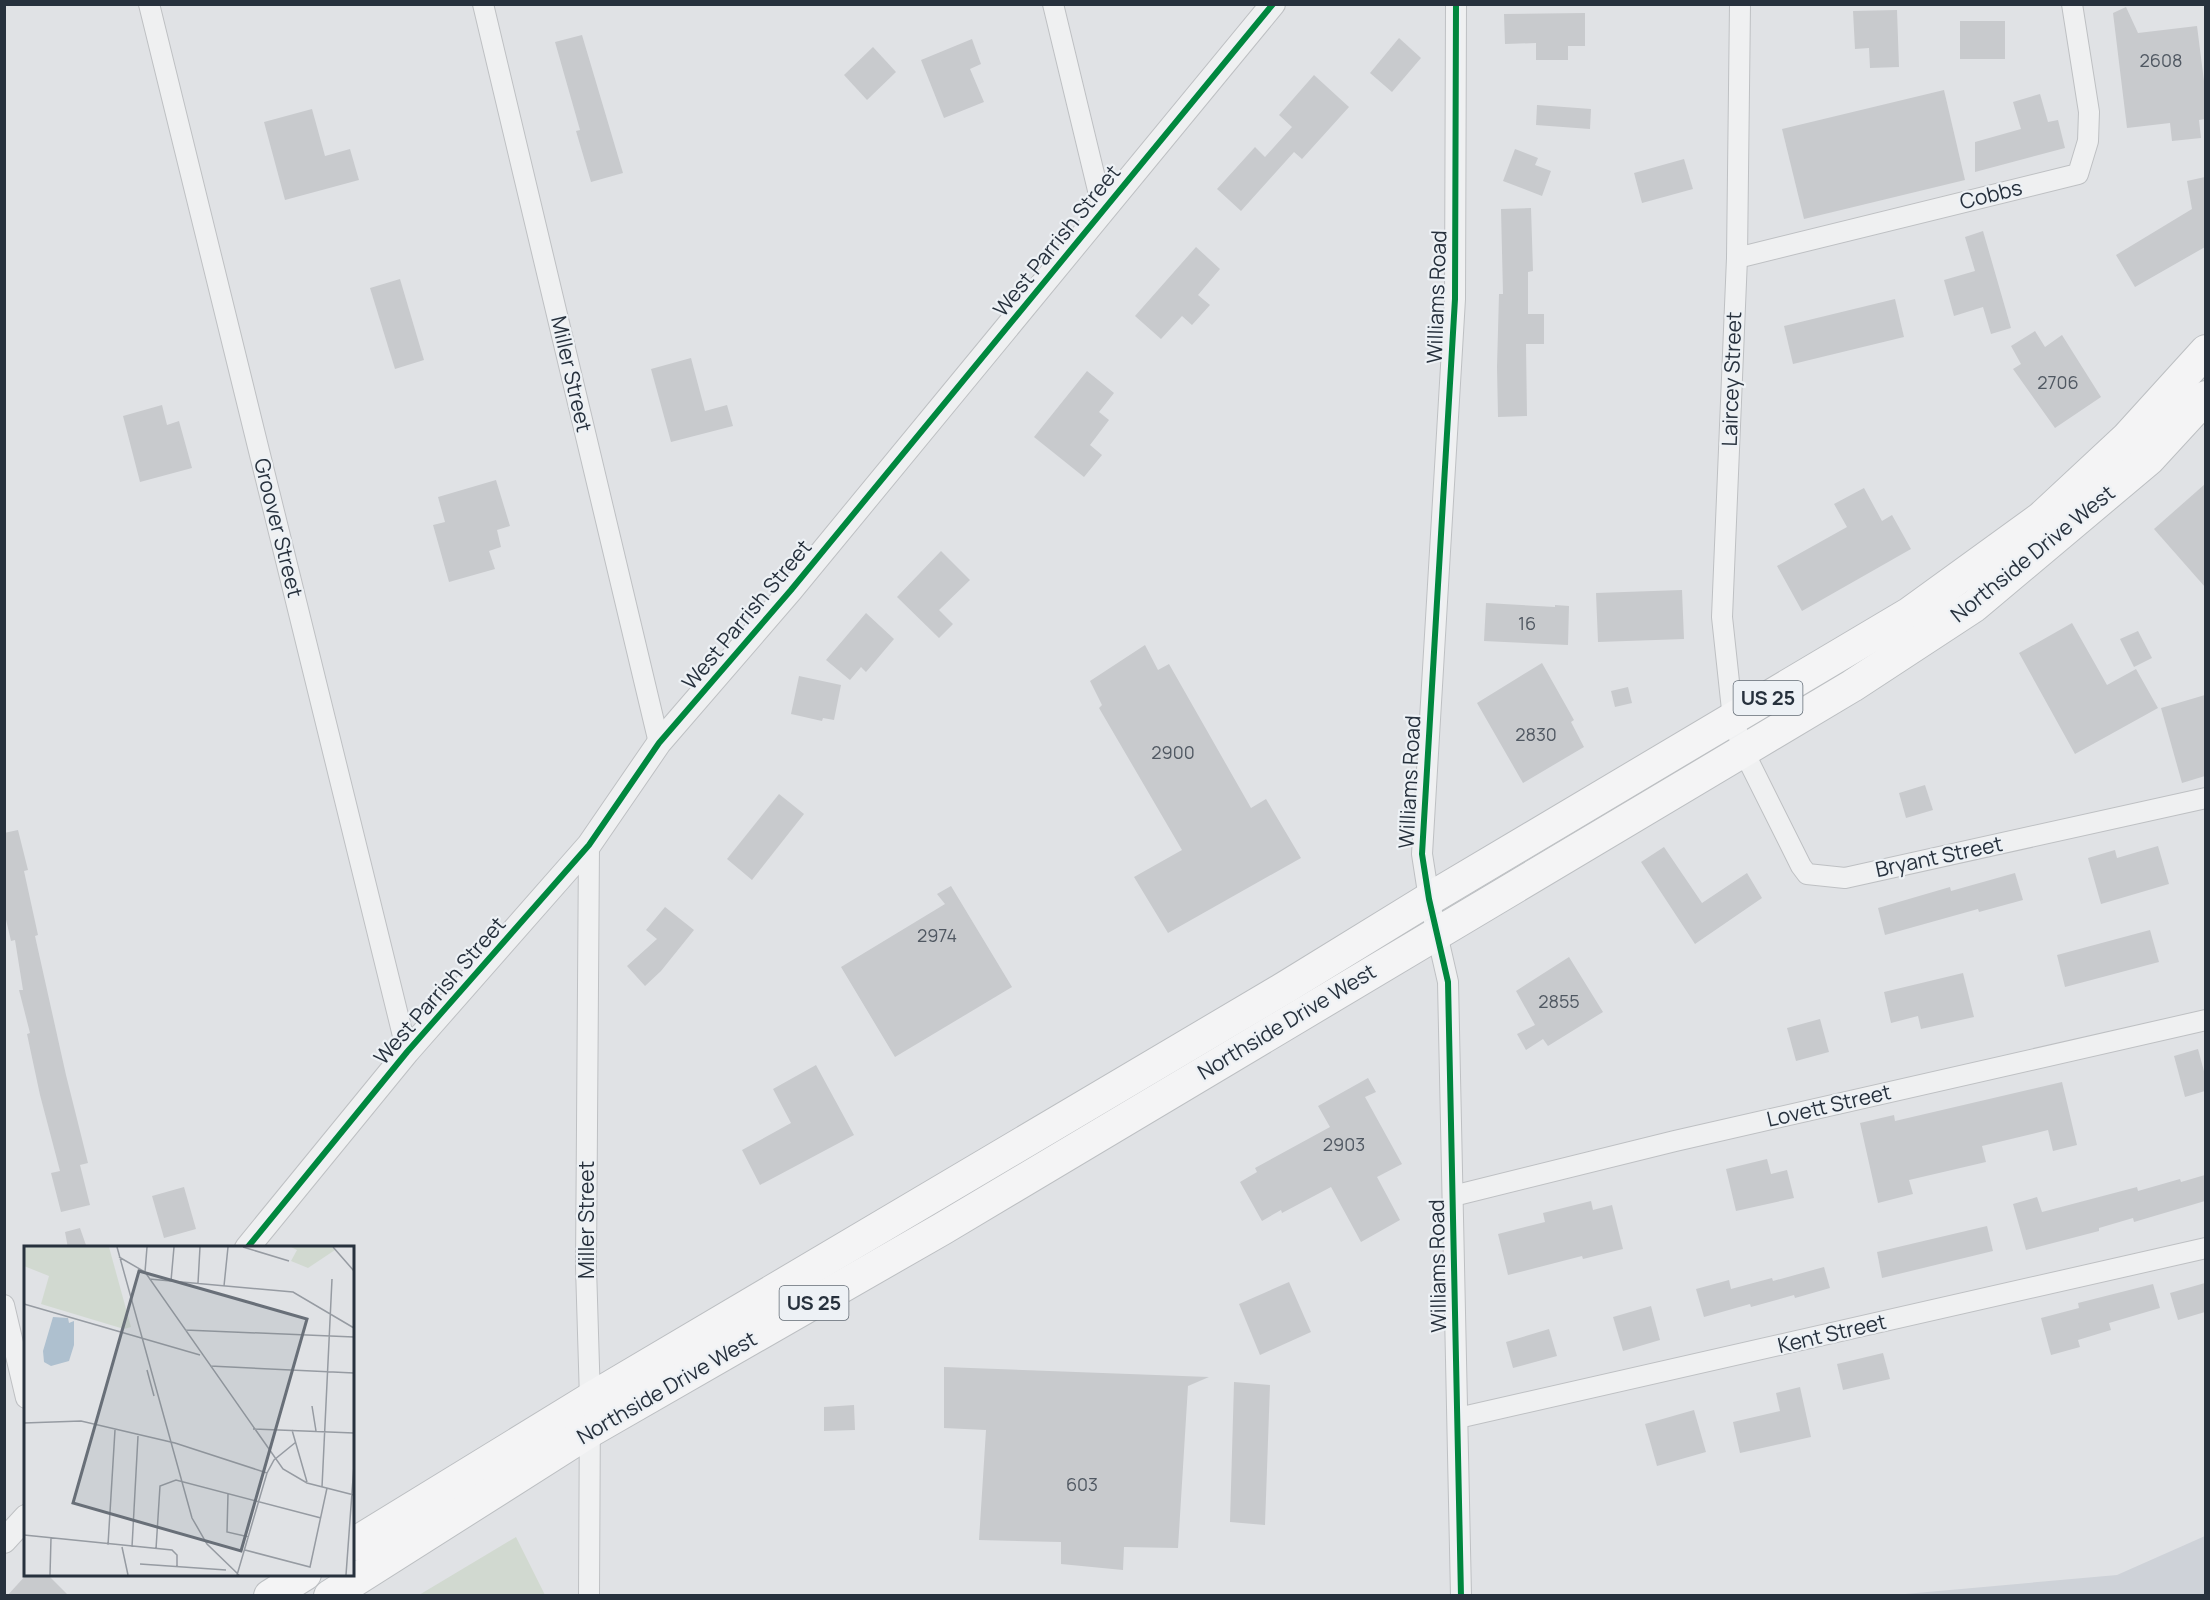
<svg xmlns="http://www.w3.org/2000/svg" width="2210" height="1600" font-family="Manrope,sans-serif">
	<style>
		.built { fill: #ced2d8 }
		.green { fill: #d1d9d0 }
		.building { fill: #c8cacd }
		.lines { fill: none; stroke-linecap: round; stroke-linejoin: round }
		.minor-casing { stroke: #bec0c3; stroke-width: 22 }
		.tertiary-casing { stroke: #bec0c3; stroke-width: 26 }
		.primary-casing { stroke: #bcbfc2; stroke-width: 34 }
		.minor { stroke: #eff0f1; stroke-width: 20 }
		.tertiary { stroke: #eff0f1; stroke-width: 24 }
		.primary { stroke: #f4f4f5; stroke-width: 32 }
		.cycleway-casing { stroke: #edf1f5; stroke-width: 10 }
		.cycleway { stroke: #00873e; stroke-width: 6 }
		.labels { text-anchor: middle; stroke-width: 4.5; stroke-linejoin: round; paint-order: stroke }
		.number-label { font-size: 18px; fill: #505862 }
		.shield { fill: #edf1f5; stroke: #626b74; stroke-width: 1.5 }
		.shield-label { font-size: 20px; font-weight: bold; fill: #27313d }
		.street-label { font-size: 21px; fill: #27313d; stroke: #edf1f5 }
		.inset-road { fill: none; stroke: #969ba2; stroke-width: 1.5 }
		.view { fill: #686f78; fill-opacity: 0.15; stroke: #686f78; stroke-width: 3 }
		.inset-edge { fill: none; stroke: #27313d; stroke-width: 3 }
	</style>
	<rect width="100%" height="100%" fill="#e0e2e5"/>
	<polygon class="built" points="2205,1536 2205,1595 1894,1595 2117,1575"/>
	<polygon class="green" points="516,1537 545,1595 419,1595"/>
	<g class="building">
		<polygon points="2126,7 2138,33 2197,26 2205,89 2205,119 2199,120 2201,138 2172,141 2170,123 2127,128 2113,13"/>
		<polygon points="1897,10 1899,67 1870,68 1869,48 1855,49 1853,11"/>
		<polygon points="1585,13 1585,46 1568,46 1568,60 1536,60 1536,43 1505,44 1504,14"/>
		<rect x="1960" y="21" width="45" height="38"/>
		<polygon points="582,35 623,173 591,182 576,131 580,130 555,42"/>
		<polygon points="1399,38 1421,58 1392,92 1370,73"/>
		<polygon points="972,39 981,64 970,69 984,102 944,118 921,60"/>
		<polygon points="873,47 896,72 867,100 844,75"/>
		<polygon points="1314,75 1349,107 1302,159 1294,152 1241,211 1217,189 1255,147 1265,157 1292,127 1279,115"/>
		<polygon points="1944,90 1965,180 1804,219 1782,129"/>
		<polygon points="2040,94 2048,122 2058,120 2065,148 1975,172 1975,142 2021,129 2013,102"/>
		<polygon points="1537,105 1591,109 1590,129 1536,125"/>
		<polygon points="312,109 325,156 350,149 359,180 285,200 264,122"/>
		<polygon points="1515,149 1538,158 1535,165 1551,171 1542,196 1503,181"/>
		<polygon points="1684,159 1693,189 1642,203 1634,173"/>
		<polygon points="2205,177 2205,247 2135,287 2116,255 2192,209 2187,181"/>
		<polygon points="1531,208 1533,271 1528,272 1528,314 1544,314 1544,344 1526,344 1527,416 1498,417 1497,367 1499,294 1503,294 1501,209"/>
		<polygon points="1983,231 2011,328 1991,334 1983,307 1954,316 1944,280 1975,271 1965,237"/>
		<polygon points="1196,247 1220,269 1198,295 1210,305 1192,325 1182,316 1161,339 1135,316"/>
		<polygon points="400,279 424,360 395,369 370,288"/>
		<polygon points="1895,299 1904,337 1793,364 1784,326"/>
		<polygon points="2035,331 2045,347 2062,335 2101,397 2055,428 2013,369 2021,364 2011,346"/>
		<polygon points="691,358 705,411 727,405 733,426 671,442 651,369"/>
		<polygon points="1087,371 1114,393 1099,412 1109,420 1090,445 1102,455 1084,477 1034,437"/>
		<polygon points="162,405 167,425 179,421 192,468 140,482 123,416"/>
		<polygon points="496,480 510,526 497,530 501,547 489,551 495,569 449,582 433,525 445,522 438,497"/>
		<polygon points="2205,484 2205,587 2154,529"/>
		<polygon points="1864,488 1882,521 1892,515 1911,549 1802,611 1777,566 1847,527 1834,504"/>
		<polygon points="941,551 970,580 939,610 953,624 939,638 897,597"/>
		<polygon points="1682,590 1684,639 1598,642 1596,593"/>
		<polygon points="1486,603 1555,607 1555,605 1569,606 1568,645 1484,641"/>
		<polygon points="866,613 894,639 866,672 861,667 850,680 826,660"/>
		<polygon points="2072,623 2107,685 2136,669 2158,708 2075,754 2019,653"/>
		<polygon points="2138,631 2152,658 2134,667 2120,639"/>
		<polygon points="1145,645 1158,670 1169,664 1251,808 1266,799 1301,858 1168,933 1134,877 1182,850 1099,708 1102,705 1090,681"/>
		<polygon points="1542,663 1574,720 1571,722 1584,747 1523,783 1477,703"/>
		<polygon points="799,676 841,685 834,720 823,718 822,721 791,714"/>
		<polygon points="1628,687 1632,703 1615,707 1611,691"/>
		<polygon points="2205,695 2205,776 2182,783 2161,708"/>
		<polygon points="1925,785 1933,810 1906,818 1899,793"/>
		<polygon points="779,794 804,814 752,880 727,859"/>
		<polygon points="18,830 28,870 24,871 38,935 35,936 66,1075 88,1163 80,1165 90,1205 61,1212 51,1173 60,1171 40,1095 27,1034 30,1033 19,990 23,990 15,940 11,941 4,911 4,833"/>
		<polygon points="2158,846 2169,884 2101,904 2088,858 2115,850 2117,858"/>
		<polygon points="1664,847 1702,903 1747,873 1762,898 1695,944 1641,862"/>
		<polygon points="2015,873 2023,900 1979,912 1978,909 1885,935 1878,908 1950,887 1951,891"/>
		<polygon points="951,886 1012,987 895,1057 841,967 945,904 937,894"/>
		<polygon points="665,907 694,930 661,971 645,986 627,966 657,939 646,930"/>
		<polygon points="2150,930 2159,962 2065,987 2057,955"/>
		<polygon points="1569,957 1603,1012 1548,1046 1543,1039 1526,1050 1517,1034 1535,1025 1516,991"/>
		<polygon points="1963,973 1974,1017 1921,1029 1918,1016 1891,1023 1884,992"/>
		<polygon points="1820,1019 1829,1052 1796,1061 1787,1028"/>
		<polygon points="2198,1049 2205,1075 2205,1091 2185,1097 2174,1056"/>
		<polygon points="816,1065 854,1135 760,1185 742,1150 791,1123 773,1089"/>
		<polygon points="1368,1078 1376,1092 1365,1097 1402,1164 1377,1177 1400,1220 1361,1242 1331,1187 1282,1213 1281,1210 1262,1221 1240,1182 1257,1172 1255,1168 1330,1127 1318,1106"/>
		<polygon points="2062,1082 2077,1145 2053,1151 2048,1130 1982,1146 1986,1162 1909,1180 1913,1194 1878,1203 1860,1123 1894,1115 1895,1121"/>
		<polygon points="1767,1159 1771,1174 1787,1170 1794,1198 1736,1211 1726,1169"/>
		<polygon points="2205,1175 2205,1201 2134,1222 2133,1218 2099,1228 2099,1231 2026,1250 2013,1204 2037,1197 2042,1212 2137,1187 2138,1191 2180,1179 2181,1182"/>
		<polygon points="184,1187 196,1229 164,1238 152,1196"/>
		<polygon points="1591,1201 1593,1210 1612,1205 1623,1249 1583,1259 1582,1256 1508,1275 1498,1234 1545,1222 1543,1213"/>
		<polygon points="1987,1226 1993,1251 1882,1278 1877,1252"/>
		<polygon points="80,1228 87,1248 68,1248 65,1232"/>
		<polygon points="1824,1267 1830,1288 1795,1298 1794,1295 1751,1307 1750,1304 1704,1317 1696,1289 1729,1280 1731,1289 1772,1278 1773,1281"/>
		<polygon points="1289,1282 1311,1332 1260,1355 1239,1304"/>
		<polygon points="2205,1283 2205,1312 2178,1320 2170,1293"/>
		<polygon points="2153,1284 2160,1308 2109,1323 2111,1330 2078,1340 2080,1347 2051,1355 2041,1318 2079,1308 2078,1303"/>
		<polygon points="1651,1306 1660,1340 1623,1351 1613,1317"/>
		<polygon points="1549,1329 1557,1356 1513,1368 1506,1342"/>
		<polygon points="1883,1353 1890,1379 1843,1390 1837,1364"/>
		<polygon points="944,1367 1209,1377 1188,1386 1178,1548 1124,1547 1123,1570 1061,1564 1061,1542 979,1540 986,1430 944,1428"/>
		<polygon points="1234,1382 1270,1385 1265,1525 1230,1522"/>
		<polygon points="1800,1387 1811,1437 1740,1453 1733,1422 1780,1411 1776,1393"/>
		<polygon points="854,1405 855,1430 824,1431 824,1407"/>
		<polygon points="1694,1410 1706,1452 1657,1466 1645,1424"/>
		<polygon points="26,1575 48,1575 69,1596 7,1596"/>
	</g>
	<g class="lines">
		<defs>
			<g id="minor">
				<polyline points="149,4 407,1052"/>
				<polyline points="483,4 659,743"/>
				<polyline points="1053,4 1103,211"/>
				<polyline points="1456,4 1455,299 1422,854 1429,899 1448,982 1461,1596"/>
				<polyline points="1740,4 1737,258 1722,617 1733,719 1744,752 1801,866 1807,874 1845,878 2206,798"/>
				<polyline points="1737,258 2078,174 2088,141 2089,112 2072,4"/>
				<polyline points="589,845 586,1267 590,1399 589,1596"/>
				<polyline points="1453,1196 1675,1141 2206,1020"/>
				<polyline points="4,1305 26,1398"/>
				<polyline points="1458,1418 2206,1248"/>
			</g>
			<g id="tertiary">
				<polyline points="247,1248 407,1052 589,845 659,743 791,590 1273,4"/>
				<polyline points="4,1541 26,1517"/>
			</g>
			<g id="primary">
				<polyline points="352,1545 590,1399 1286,987 1429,899 1910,613 2041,518 2127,438 2206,351"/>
				<polyline points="270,1596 305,1574"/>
				<polyline points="330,1596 590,1431 942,1229 1852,686 1974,606 2149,459 2206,397"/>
			</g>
		</defs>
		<use href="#minor" class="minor-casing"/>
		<use href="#tertiary" class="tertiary-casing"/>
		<use href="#primary" class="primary-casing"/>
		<use href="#minor" class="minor"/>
		<use href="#tertiary" class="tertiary"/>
		<use href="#primary" class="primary"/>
		<defs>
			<g id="cycleway">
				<polyline points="1456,4 1455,299 1422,854 1429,899 1448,982 1461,1596"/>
				<polyline points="247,1248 407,1052 589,845 659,743 791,590 1273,4"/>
			</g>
		</defs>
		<use href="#cycleway" class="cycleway-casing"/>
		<use href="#cycleway" class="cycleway"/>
	</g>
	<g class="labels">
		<g class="number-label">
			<text x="2161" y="67">2608</text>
			<text x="2058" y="389">2706</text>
			<text x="1527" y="630">16</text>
			<text x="1536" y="741">2830</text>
			<text x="1173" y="759">2900</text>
			<text x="937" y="942">2974</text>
			<text x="1559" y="1008">2855</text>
			<text x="1344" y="1151">2903</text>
			<text x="1082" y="1491">603</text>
		</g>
		<g class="shield">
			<rect x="1733.5" y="681" width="69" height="34" rx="4.5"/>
			<rect x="779.5" y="1286" width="69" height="34" rx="4.5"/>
		</g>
		<g class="shield-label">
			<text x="1768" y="705">US 25</text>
			<text x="814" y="1310">US 25</text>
		</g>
		<g class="street-label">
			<text transform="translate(1991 195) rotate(-14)" y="7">Cobbs</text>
			<text transform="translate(1057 241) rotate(-51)" y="7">West Parrish Street</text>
			<text transform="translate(1437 297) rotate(-88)" y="7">Williams Road</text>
			<text transform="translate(571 374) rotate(77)" y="7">Miller Street</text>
			<text transform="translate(1732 379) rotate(-88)" y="7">Laircey Street</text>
			<text transform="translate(278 528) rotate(76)" y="7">Groover Street</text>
			<text transform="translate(2033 554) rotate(-39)" y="7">Northside Drive West</text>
			<text transform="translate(747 615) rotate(-50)" y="7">West Parrish Street</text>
			<text transform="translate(1410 782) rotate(-87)" y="7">Williams Road</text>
			<text transform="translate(1939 857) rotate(-12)" y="7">Bryant Street</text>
			<text transform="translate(440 991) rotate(-49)" y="7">West Parrish Street</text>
			<text transform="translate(1287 1022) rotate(-31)" y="7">Northside Drive West</text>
			<text transform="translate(1829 1106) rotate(-13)" y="7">Lovett Street</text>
			<text transform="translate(587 1220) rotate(-90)" y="7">Miller Street</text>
			<text transform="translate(1438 1266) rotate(-91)" y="7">Williams Road</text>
			<text transform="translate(1832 1334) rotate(-13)" y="7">Kent Street</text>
			<text transform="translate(667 1388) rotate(-30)" y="7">Northside Drive West</text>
		</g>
	</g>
	<g transform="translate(24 1246)">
		<rect width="330" height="330" fill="#e0e2e5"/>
		<path d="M0,1h85l22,80 -7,2 -83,-25 8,-28 -25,-10zM267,1h41l3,3 -27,18 -17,-7 6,-11z" fill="#d1d9d0"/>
		<path d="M29,71l15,1 1,5 5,-2v24l-5,16 -18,5 -7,-4 -1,-11z" fill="#aec0cf"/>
		<path class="inset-road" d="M93,1l75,271 15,26 32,31M219,1l46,14M309,1l21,24M95,11l26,15 138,197 24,14 47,12M121,26l2,-25M125,33l144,13 61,36M147,35l3,-34M174,37l2,-36M200,40l4,-39M0,58l176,51M161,84l169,7M186,120l144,7M123,124l7,26M288,160l4,25M0,177l57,-2 94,22 92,30M229,183l101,4M268,184l15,52M298,241l10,-208M204,248l-1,38 22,5M0,289l148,15 5,5v12M84,299l7,-115M98,301l6,28M108,301l6,-111M132,303l4,-63 16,-6 145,38M221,304l65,17 17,-79M116,318l86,6M26,329l1,-37M213,329l30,-102 7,-13 22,-18M322,329l8,-110"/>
		<path class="view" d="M115,25l168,48 -66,232 -168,-48z"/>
		<rect width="330" height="330" class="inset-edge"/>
	</g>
	<rect width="2210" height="1600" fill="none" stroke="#27313d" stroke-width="12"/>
</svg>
